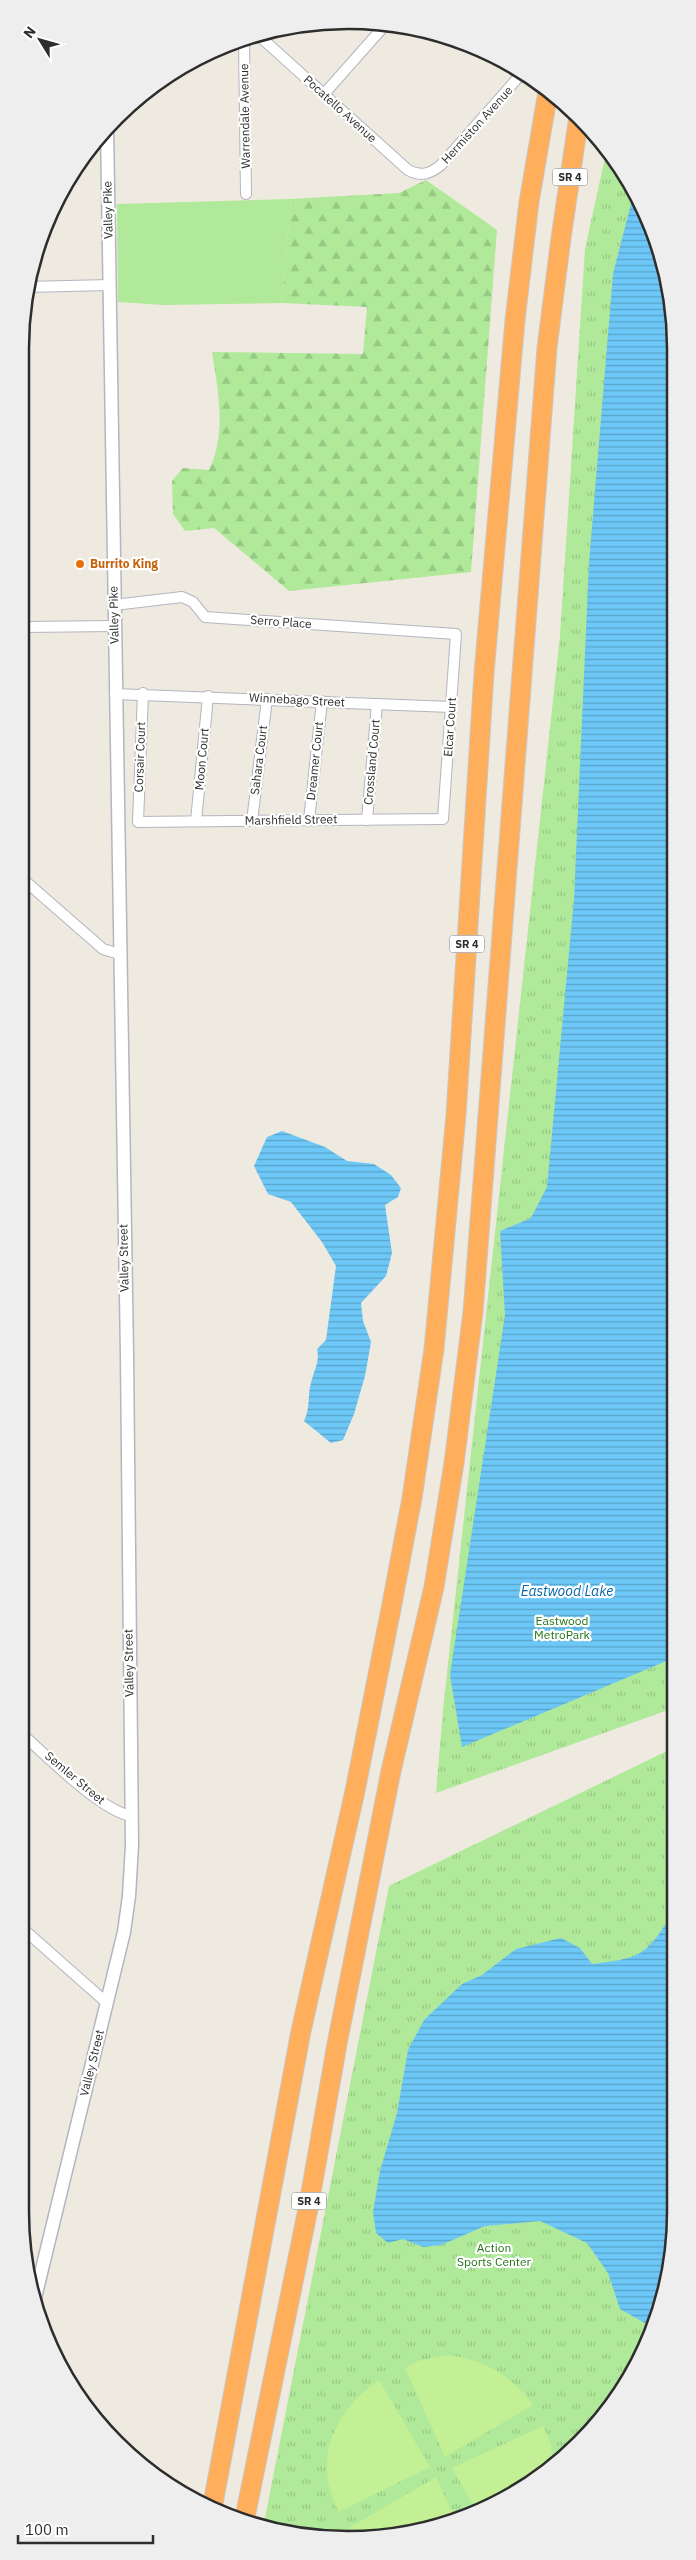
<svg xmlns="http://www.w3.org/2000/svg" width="696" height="2560" font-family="'IBM Plex Sans',sans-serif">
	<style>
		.grass { fill: #afe999 }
		.forest { fill: url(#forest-firs) }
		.park { fill: url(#park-tufts) }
		.pitch { fill: #c3f094 }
		.water { fill: url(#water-rules) }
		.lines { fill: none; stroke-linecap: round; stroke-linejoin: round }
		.minor-casing { stroke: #b3b5c1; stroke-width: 12 }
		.tertiary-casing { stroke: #b3b5c1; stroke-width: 15 }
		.motorway-casing { stroke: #c8c8c8; stroke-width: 21 }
		.minor { stroke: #fff; stroke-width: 10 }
		.tertiary { stroke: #fff; stroke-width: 12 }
		.motorway { stroke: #ffae5b; stroke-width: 19 }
		.food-dot { fill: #e8710a; stroke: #fff; stroke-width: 2 }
		.labels { text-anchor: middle; stroke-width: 4.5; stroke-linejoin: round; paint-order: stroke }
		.shield { fill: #fff; stroke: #6c6c6c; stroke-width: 1 }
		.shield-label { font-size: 11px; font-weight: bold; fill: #2d2d2d }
		.street-label { font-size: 12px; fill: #2d2d2d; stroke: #fff }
		.food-label { font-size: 12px; font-weight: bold; fill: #c56008; stroke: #fff; text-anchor: start }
		.park-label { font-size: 12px; fill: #237216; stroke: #fff }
		.water-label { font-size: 14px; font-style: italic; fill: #0565aa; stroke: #fff }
		.rim { fill: none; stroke: #2d2d2d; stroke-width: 2.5 }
	</style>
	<defs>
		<pattern id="forest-firs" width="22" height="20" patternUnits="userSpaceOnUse" patternTransform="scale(1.25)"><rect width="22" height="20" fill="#afe999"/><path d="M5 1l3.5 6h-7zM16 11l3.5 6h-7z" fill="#97c884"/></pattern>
		<pattern id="park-tufts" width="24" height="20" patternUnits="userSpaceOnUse" patternTransform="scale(1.25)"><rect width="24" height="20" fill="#afe999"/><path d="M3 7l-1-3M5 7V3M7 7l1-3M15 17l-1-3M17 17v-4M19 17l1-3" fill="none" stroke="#97c884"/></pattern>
		<pattern id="water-rules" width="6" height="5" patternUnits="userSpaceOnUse" patternTransform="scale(1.25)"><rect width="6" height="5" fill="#6dc8f7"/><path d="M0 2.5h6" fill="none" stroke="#5aa3c8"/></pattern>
	</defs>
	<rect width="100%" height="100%" fill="#efeadf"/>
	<polygon class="grass" points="291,199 282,303 164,305 118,302 117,204"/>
	<path class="forest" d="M426,180l71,50 -26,342 -182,19 -75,-63 -29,3 -12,-17 -1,-33 11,-13 26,2c18,-36 9,-80 3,-118l151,2 4,-47 -85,-4 9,-104 108,-6z"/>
	<g class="park">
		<polygon points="606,153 642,203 673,305 671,1709 436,1793 443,1710 560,636 585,249"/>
		<polygon points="671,1749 670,2276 651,2337 621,2394 547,2472 433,2529 326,2539 264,2523 389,1886"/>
	</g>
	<g class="pitch">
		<path d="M448,2355c37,5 63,20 85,50l-88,52 -40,-89 12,-7z"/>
		<path d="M379,2380l51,87 -91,45c-28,-52 -5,-101 40,-132z"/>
		<polygon points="543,2426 551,2444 554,2465 547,2472 475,2508 452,2468"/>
		<polygon points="436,2477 455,2518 433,2529 354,2537 349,2528"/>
	</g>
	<g class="water">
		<polygon points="634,192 642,203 673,305 671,1659 462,1747 450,1675 505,1315 500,1231 531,1218 547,1187 574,899 589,563 613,274"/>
		<path d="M282,1131l43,16 22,14 27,3 17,11 10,13 -3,9 -13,8 7,48 -6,23 -25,27 2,18 8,21 -6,34 -11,38 -11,26 -12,3 -27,-22c7,-15 3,-24 7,-38 3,-13 9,-21 6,-34l9,-9 10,-74 -14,-24 -31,-40 -23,-8 -14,-28 13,-29z"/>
		<path d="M670,1917v359l-16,52 -34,-19 -12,-36 -21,-30 -47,-22 -55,5 -44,19 -18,2 -20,-8 -15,4 -12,-10 -3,-21 7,-41 17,-58 11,-63 16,-30 38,-36 20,-9 34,-26 45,-11 19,10 12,16c46,-6 53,-6 78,-47z"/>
	</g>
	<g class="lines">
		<defs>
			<g id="minor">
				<path d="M257,34l151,136c13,7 22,4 33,-5l82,-93"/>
				<polyline points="244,39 246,194"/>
				<polyline points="324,94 386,24"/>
				<polyline points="26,287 109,285"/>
				<polyline points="114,605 182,597 193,602 205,617 456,634 443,819 138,822 143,693"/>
				<polyline points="25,627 115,626"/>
				<polyline points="115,694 451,707"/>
				<polyline points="309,820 322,701"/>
				<polyline points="367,820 377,704"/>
				<polyline points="196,821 208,696"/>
				<polyline points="252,821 267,699"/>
				<polyline points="24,880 103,949 119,954"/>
				<path d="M22,1734c25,22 78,76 109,82"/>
				<polyline points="21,1927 107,2003"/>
			</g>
			<polyline id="tertiary" points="34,2302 124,1932 129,1896 132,1845 127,1355 107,127"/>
			<g id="motorway">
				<polyline points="212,2509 301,2031 355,1791 391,1609 412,1498 434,1349 456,1115 484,673 515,320 529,202 548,92"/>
				<polyline points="245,2517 309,2204 337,2044 391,1771 434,1587 454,1463 473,1312 547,348 561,238 579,116"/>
			</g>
		</defs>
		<use href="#minor" class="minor-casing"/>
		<use href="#tertiary" class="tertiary-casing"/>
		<use href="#motorway" class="motorway-casing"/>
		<use href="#minor" class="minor"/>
		<use href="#tertiary" class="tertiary"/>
		<use href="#motorway" class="motorway"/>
	</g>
	<circle class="food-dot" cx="80" cy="564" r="5"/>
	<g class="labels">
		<g class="shield">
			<rect x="552.5" y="168.5" width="35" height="17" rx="4"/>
			<rect x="449.5" y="935.5" width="35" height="17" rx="4"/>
			<rect x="291.5" y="2192.5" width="35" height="17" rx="4"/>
		</g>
		<g class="shield-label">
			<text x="570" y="181">SR 4</text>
			<text x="467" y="948">SR 4</text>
			<text x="309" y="2205">SR 4</text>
		</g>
		<g class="street-label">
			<text transform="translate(340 109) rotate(42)" y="4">Pocatello Avenue</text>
			<text transform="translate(245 116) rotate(-91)" y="4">Warrendale Avenue</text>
			<text transform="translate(477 125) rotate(-48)" y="4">Hermiston Avenue</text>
			<text transform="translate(108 210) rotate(-91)" y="4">Valley Pike</text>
			<text transform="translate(114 615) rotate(-91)" y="4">Valley Pike</text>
			<text transform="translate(281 622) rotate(4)" y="4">Serro Place</text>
			<text transform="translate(297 700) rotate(3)" y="4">Winnebago Street</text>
			<text transform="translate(450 727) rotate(-86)" y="4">Elcar Court</text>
			<text transform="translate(140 757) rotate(-88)" y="4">Corsair Court</text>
			<text transform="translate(202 759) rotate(-85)" y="4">Moon Court</text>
			<text transform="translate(259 760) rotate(-83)" y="4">Sahara Court</text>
			<text transform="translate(315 761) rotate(-84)" y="4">Dreamer Court</text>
			<text transform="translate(372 762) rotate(-85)" y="4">Crossland Court</text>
			<text transform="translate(291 820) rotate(-1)" y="4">Marshfield Street</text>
			<text transform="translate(124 1258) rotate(-91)" y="4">Valley Street</text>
			<text transform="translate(129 1663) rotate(-91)" y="4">Valley Street</text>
			<text transform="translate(75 1778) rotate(40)" y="4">Semler Street</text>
			<text transform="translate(92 2063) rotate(-76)" y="4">Valley Street</text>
		</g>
		<g class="food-label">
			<text x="90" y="568">Burrito King</text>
		</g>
		<g class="park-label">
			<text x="562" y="1625">Eastwood<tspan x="562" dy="14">MetroPark</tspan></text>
			<text x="494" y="2252">Action<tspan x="494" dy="14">Sports Center</tspan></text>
		</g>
		<g class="water-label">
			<text x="567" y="1596">Eastwood Lake</text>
		</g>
	</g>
	<path d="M0 0H696V2560H0ZM348 29H348A319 319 0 0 1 667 348V2212A319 319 0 0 1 348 2531H348A319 319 0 0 1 29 2212V348A319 319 0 0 1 348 29Z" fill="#eee" fill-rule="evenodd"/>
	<path class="rim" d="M348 29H348A319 319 0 0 1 667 348V2212A319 319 0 0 1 348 2531H348A319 319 0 0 1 29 2212V348A319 319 0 0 1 348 29Z"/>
	<g transform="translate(40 40) rotate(307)" stroke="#ffffff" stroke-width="4" paint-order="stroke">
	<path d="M0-4L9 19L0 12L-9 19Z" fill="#2d2d2d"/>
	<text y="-8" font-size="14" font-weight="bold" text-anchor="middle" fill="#2d2d2d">N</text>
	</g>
	<path d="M18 2535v8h135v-8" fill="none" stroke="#2d2d2d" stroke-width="2.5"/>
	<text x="25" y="2535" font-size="15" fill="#2d2d2d" stroke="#ffffff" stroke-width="4" paint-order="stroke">100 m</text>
</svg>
